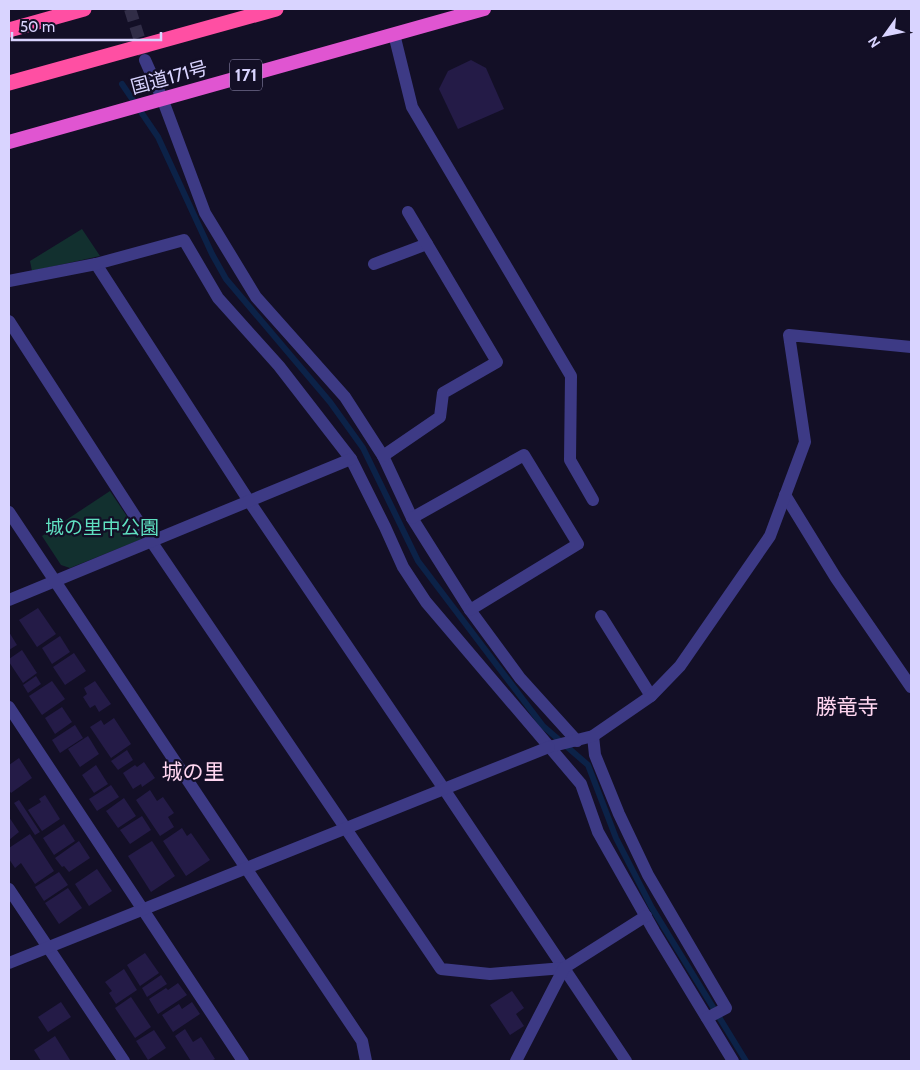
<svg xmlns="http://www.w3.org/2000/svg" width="920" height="1070" font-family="Cabin,'Noto Sans JP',sans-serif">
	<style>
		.green { fill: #12302f }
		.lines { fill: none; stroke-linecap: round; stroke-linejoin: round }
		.stream { stroke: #0c2248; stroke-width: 6 }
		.building { fill: #241b47 }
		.minor-tunnel { stroke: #312d47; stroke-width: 12; stroke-dasharray: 12 6; stroke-linecap: butt }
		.minor { stroke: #3d3a85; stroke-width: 12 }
		.tertiary { stroke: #3d3a85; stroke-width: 12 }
		.trunk { stroke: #e055d1; stroke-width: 14 }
		.motorway { stroke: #ff4fa3; stroke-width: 15 }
		.labels { text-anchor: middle; stroke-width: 4.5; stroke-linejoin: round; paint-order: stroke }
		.shield { fill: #130f26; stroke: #9e99be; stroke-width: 1 }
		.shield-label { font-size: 18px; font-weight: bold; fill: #d9d4ff }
		.street-label { font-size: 19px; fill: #d9d4ff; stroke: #130f26 }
		.park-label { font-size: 19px; fill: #5fe0c0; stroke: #130f26 }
		.quarter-label { font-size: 21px; fill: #ffd6f0; stroke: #130f26 }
	</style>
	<rect width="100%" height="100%" fill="#130f26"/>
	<g class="green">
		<polygon points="82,229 100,256 32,271 30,261"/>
		<polygon points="110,491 142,539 70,568 61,565 42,536"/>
	</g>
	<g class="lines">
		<polyline class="stream" points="122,84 158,137 212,254 226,279 330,402 363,448 418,561 543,726 588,765 616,838 652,908 746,1061"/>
	</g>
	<g class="building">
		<polygon points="471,60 486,68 504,109 458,129 439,89 448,71"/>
		<polygon points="38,608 56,634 37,647 19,620"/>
		<polygon points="9,632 17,645 9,650"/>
		<polygon points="60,636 70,652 52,664 42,648"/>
		<polygon points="22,650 37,673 23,683 9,662 9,659"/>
		<polygon points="74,653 86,671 65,685 53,667"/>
		<polygon points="36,676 41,684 28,693 23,685"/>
		<polygon points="52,681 65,699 42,715 29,696"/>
		<polygon points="95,681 111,704 99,712 95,705 90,708 83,697 87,694 84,688"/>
		<polygon points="62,707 72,722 55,734 45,718"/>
		<polygon points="114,718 131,744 111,758 90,727 101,720 104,725"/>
		<polygon points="75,725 83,738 60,753 52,740"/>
		<polygon points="88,736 99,754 80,767 68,749"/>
		<polygon points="127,750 133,760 118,770 111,761"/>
		<polygon points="19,758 32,778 11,793 9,790 9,765"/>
		<polygon points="144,762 155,778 142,787 141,784 133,789 123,773 135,765 137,767"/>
		<polygon points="96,765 108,784 94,793 82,775"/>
		<polygon points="111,785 119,797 97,811 89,799"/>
		<polygon points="150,790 157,801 163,797 174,813 168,817 174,827 160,836 136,800"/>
		<polygon points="45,795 60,819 42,831 28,810 41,802 39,799"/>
		<polygon points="124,798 136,816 118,828 106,811"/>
		<polygon points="19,800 40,832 35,835 14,803"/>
		<polygon points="142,816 151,830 130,844 120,830"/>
		<polygon points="9,817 19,832 9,840"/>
		<polygon points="64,824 75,841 54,855 43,838"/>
		<polygon points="182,828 187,836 191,833 210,860 186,876 163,841"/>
		<polygon points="30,834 54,871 35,884 21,863 15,868 9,859 9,848"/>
		<polygon points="79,841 90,858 69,872 64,866 62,867 55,858"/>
		<polygon points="152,841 175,876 151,892 128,856"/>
		<polygon points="97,869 112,891 89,906 75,884"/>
		<polygon points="59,872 68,885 44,901 35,887"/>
		<polygon points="68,888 82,908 59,924 45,903"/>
		<polygon points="145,953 159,973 140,986 127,965"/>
		<polygon points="124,969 137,990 116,1004 109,993 112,991 105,982"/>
		<polygon points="161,975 167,984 147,997 142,988"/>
		<polygon points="178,983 187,995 158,1014 149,999 166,988 168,990"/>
		<polygon points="512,991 524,1008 516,1014 524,1026 510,1035 490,1005"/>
		<polygon points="131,997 151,1027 135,1038 115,1008"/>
		<polygon points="61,1002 71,1017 48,1032 38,1017"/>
		<polygon points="192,1002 200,1014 173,1032 162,1015 179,1004 182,1009"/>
		<polygon points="185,1029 193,1042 201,1037 215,1059 211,1061 191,1061 175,1036"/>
		<polygon points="154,1030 166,1048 148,1060 136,1041"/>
		<polygon points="55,1036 70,1060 67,1061 41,1061 34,1050"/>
	</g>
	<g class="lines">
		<polyline class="minor-tunnel" points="130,9 144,54"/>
		<g class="minor">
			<polyline points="394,34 412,107 571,376 570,460 593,500"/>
			<polyline points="145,60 162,98 205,213 256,297 345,397 383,456 412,518 470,610 520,678 577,741"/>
			<polyline points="96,264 249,501 444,789 626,1061"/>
			<polyline points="374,264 427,244"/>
			<polyline points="9,281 96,264 184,240 218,298 279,366 351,459 385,527 403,567 426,602 581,784 598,832 654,931 733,1061"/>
			<polyline points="9,321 151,541 441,969 490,974 564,968"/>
			<polyline points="383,456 440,417 443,393 497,362 408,212"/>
			<polyline points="785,495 836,578 911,687"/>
			<polyline points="412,518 524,455 578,544 470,610"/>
			<polyline points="9,600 351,459"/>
			<polyline points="601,616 651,696"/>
			<polyline points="9,707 243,1061"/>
			<polyline points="593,736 595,755 619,814 648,875 726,1008 707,1018"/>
			<polyline points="549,747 593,736 651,696 680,666 770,536 805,442 789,335 911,347"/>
			<polyline points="246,868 362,1041 366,1061"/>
			<polyline points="9,889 124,1061"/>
			<polyline points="516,1061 564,968 646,916"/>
		</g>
		<g class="tertiary">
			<polyline points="9,512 246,868"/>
			<polyline points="9,963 549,747"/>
		</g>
		<polyline class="trunk" points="9,142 484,9"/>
		<g class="motorway">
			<polyline points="9,30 84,9"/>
			<polyline points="9,83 276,9"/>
		</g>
	</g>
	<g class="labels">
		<rect class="shield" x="230" y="59.5" width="32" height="31" rx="4"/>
		<g class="shield-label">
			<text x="246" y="81">171</text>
		</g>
		<g class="street-label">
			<text transform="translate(169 77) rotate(-15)" y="7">国道171号</text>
		</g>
		<g class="park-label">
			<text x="102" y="534">城の里中公園</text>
		</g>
		<g class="quarter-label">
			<text x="847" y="714">勝竜寺</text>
			<text x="193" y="779">城の里</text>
		</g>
	</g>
	<rect width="920" height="1070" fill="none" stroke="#d9d4ff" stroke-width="20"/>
	<g transform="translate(885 35) rotate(237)" stroke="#130f26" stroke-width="4" paint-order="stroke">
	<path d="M0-4L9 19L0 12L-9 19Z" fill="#d9d4ff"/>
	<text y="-8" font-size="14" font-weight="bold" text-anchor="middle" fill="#d9d4ff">N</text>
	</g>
	<path d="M12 32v8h149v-8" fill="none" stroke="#d9d4ff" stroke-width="2.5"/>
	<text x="20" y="32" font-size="15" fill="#d9d4ff" stroke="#130f26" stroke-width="4" paint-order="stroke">50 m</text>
</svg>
